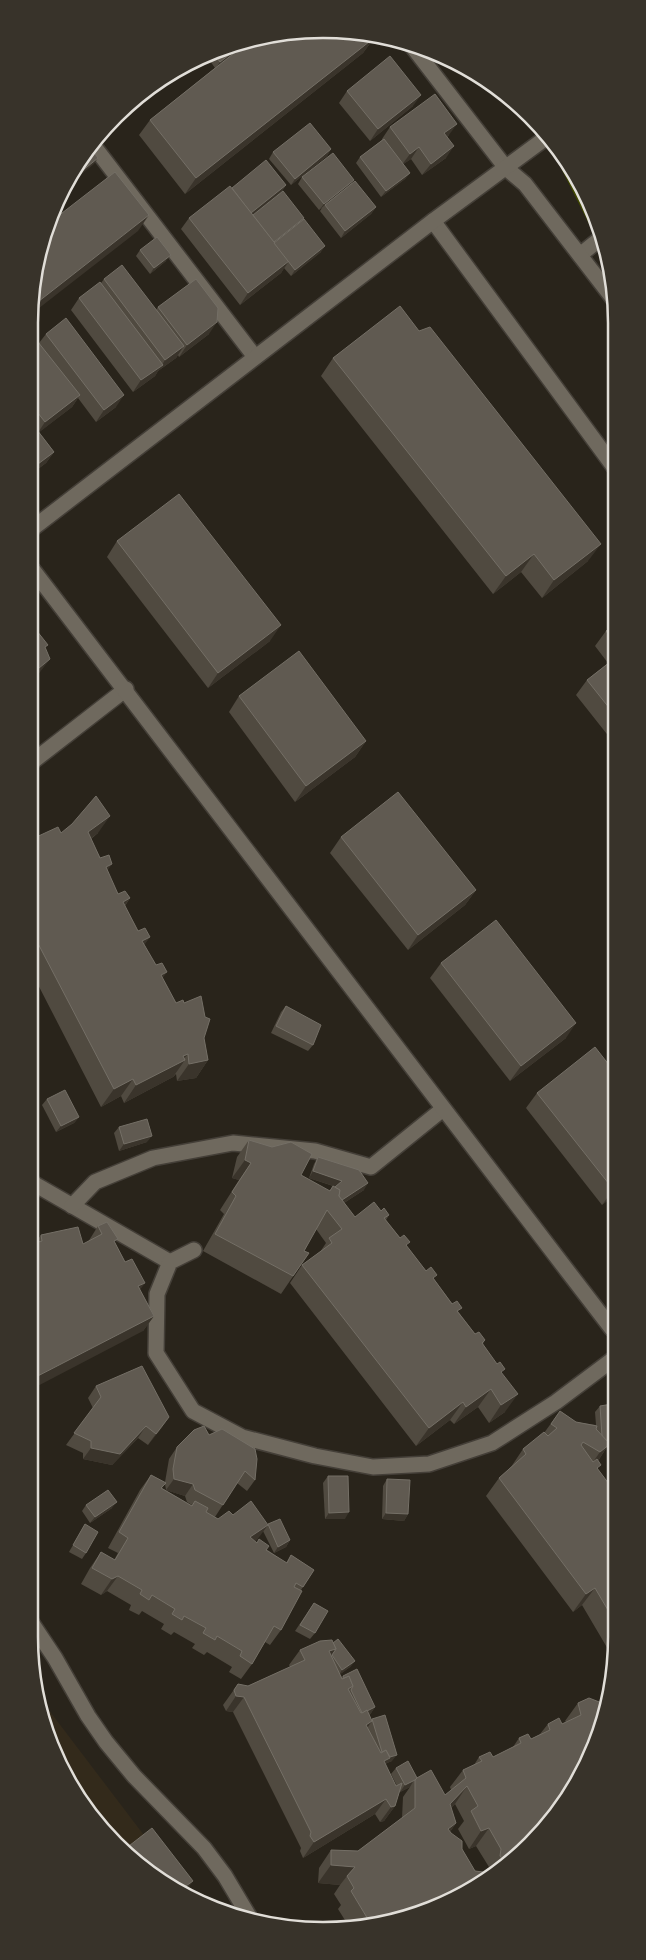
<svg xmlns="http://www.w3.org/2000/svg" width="646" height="1960" font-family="Ubuntu,sans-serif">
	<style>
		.built { fill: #332a1b }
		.green { fill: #3f4600 }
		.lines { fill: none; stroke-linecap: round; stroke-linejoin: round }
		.lane-casing { stroke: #443f38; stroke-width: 18 }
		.street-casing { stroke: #443f38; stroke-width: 18 }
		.lane { stroke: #6f695e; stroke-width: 15 }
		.street { stroke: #6f695e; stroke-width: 15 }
		.wall { fill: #504a40; fill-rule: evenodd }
		.shaded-wall { fill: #3a342b }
		.building { fill: #605a51; stroke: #746f66 }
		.rim { fill: none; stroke: #e1ded8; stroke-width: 2.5 }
	</style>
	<rect width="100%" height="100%" fill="#29241b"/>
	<polygon class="built" points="42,1701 194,1901 102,1831 51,1749"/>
	<polygon class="green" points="566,164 587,193 595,219 589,224 561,168"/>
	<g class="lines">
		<defs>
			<g id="lane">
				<polyline points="433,221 614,467"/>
				<polyline points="580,255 601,238"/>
				<polyline points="32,762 126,689"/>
				<polyline points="31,1182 170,1262"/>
				<polyline points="72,1206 95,1182 153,1158 233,1143 315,1151 371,1167 443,1109"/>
				<polyline points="194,1250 170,1262 157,1294 156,1353 193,1411 242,1437 315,1456 373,1467 429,1464 492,1443 556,1402 612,1360"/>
			</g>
			<g id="street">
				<polyline points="412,46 506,168 525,184 615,301"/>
				<polyline points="93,145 255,357"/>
				<polyline points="33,528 433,221 547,137"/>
				<path d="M33,570c195,252 385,507 579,759"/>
				<polyline points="29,1619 55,1658 88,1716 106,1742 134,1776 204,1848 225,1876 250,1918"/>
			</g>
		</defs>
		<use href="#lane" class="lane-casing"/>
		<use href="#street" class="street-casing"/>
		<use href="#lane" class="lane"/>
		<use href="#street" class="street"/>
	</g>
	<g class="wall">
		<polygon points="266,34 374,38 363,53 185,194 139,135 150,120 215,68 208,58"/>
		<polygon points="347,91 413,106 370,141 339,103"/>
		<polygon points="390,127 449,135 447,137 446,158 422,175 411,159 403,164 410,173 405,179 381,197 356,163 360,157 382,140 382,139"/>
		<polygon points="331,149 327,156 291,185 269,159 273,152"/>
		<polygon points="302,177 352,183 376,207 371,214 341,238 320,211 322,208 319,210 298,184"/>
		<polygon points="286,185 282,191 252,215 304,218 302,221 321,252 291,276 284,268 281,273 240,305 181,229 189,218 232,188"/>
		<polygon points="140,250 166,261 150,274 136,256"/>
		<polygon points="104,279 156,310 158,307 209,334 179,357 178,355 176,358 158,371 155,376 133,392 71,310 79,298 101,283"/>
		<polygon points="46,334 116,407 96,422 78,398 72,407 39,432 54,452 46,463 34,472 34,337 39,343"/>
		<polygon points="333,358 588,561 542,598 521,572 493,594 321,376"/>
		<polygon points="117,541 270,641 208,688 107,557"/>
		<polygon points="614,624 614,743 576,695 587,680 608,663 595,646 606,631"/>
		<polygon points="239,696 366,741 355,757 295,802 229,712"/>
		<polygon points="61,833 98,833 91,839 118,894 130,898 125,906 138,931 150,937 144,944 176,1003 204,1038 208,1060 196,1078 177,1081 176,1074 173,1077 124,1103 121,1096 101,1107 32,973 32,839"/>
		<polygon points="341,837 476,890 465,905 408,950 330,853"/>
		<polygon points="441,963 566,1038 510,1081 430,978"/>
		<polygon points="286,1006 313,1045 308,1051 271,1033 281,1012"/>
		<polygon points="613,1070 613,1196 602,1205 526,1108 537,1093"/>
		<polygon points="47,1099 79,1117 74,1123 56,1132 42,1105"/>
		<polygon points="119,1127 147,1142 119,1151 114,1133"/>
		<polygon points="249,1140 301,1175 329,1191 333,1186 335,1187 336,1187 309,1178 314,1164 318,1157 364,1190 344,1203 355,1217 381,1211 389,1215 386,1220 426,1271 434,1279 475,1334 485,1340 483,1344 502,1373 505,1412 489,1423 478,1407 454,1424 450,1420 416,1446 290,1283 302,1265 320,1252 326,1243 316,1229 304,1251 309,1253 281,1294 203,1251 224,1214 220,1210 239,1180 232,1178 237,1157"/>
		<polygon points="98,1226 115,1243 154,1316 143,1331 36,1242 41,1235 83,1244 88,1242"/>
		<polygon points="96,1386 169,1417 148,1445 138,1438 112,1465 83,1459 83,1453 66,1445 93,1408 88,1398"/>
		<polygon points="600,1406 611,1447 607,1447 598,1461 598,1470 612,1488 612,1656 582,1605 573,1612 486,1496 499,1478 511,1467 523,1449 544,1433 560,1411 576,1422 596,1425 595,1412"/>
		<path d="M209,1435l46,45 -8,11 -10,-8 -22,34 3,2 15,-4 34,9 23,16 -4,7 -12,6 -11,-22 -8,10 31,22 5,-8 23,15 -13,20 -20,40 -11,15 -5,-3 -13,22 -11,15 -12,-7 3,-5 -25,-15 -3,3 -12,-7 3,-4 -21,-12 -3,3 -10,-6 3,-5 -22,-13 -3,4 -10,-5 2,-5 -24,-14 -6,4 -20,-11 9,-16 11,-16 13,8 4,-7 -10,-5 32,-58 11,-15 14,7 4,-23 8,-12zM165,1484l1,6 19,6 2,6 5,3h-1l-29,-17z"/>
		<polygon points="612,1456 612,1464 609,1460"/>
		<polygon points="328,1476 345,1519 325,1519 323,1483"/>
		<polygon points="387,1479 408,1514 404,1521 382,1519 383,1486"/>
		<polygon points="86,1505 112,1508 90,1523 82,1511"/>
		<polygon points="85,1524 86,1553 82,1559 69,1552"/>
		<polygon points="314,1603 315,1633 310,1639 295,1631"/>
		<polygon points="333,1643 355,1661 350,1667 340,1674 342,1677 343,1676 375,1707 371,1713 369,1715 371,1720 372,1719 392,1761 387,1763 385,1764 396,1786 397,1786 391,1774 396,1768 417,1778 445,1795 451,1790 450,1787 463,1770 474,1765 479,1757 493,1757 513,1747 519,1738 531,1739 540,1734 548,1724 562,1724 566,1722 565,1721 578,1703 589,1698 568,1801 491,1877 488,1874 489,1867 476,1846 469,1849 458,1829 464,1821 455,1804 451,1808 456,1823 450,1832 462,1849 475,1871 488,1878 484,1883 399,1921 348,1925 338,1909 341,1905 334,1894 340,1885 318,1883 319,1868 331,1850 358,1851 402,1818 403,1797 410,1787 400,1792 400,1790 395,1806 384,1821 380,1822 375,1814 303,1858 300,1851 301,1848 233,1712 226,1711 223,1705 238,1684 248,1686 290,1667 289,1665 300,1650"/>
	</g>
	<g class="shaded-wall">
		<polygon points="374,38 363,53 185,194 196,178"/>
		<polygon points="248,42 216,68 220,62 243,44"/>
		<polygon points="421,95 413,106 370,141 378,129"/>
		<polygon points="457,124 449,135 436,145 444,133"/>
		<polygon points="454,146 446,158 422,175 431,164"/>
		<polygon points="419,147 411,159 401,166 410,154"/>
		<polygon points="331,149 327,156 291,185 295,179"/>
		<polygon points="98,158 94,164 68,185 71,180"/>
		<polygon points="410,173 405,179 381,197 386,191"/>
		<polygon points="354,180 350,186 325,205 319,210 324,204"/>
		<polygon points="286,185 282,191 245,221 249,214"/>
		<polygon points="376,207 371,214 341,238 345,231"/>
		<polygon points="149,215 138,231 34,312 34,305"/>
		<polygon points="304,218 299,224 274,244 273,242"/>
		<polygon points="325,246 321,252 291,276 295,270"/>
		<polygon points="171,255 166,261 150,274 154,268"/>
		<polygon points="289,261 281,273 240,305 248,293"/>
		<polygon points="217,322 209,334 179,357 187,345"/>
		<polygon points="184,346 176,358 158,371 155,376 133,392 141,380 162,365 165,360"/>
		<polygon points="80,395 72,407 37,434 45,422"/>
		<polygon points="124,395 116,407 96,422 104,410"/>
		<polygon points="54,452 46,463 34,472 34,467"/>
		<polygon points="601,544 588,561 542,598 554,580"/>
		<polygon points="534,554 521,572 493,594 506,576"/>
		<polygon points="281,625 270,641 208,688 218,673"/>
		<polygon points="50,659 37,676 33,680 33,673"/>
		<polygon points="366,741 355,757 295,802 306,786"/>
		<polygon points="110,816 98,833 75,850 88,832"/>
		<polygon points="112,864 100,881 106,867"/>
		<polygon points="476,890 465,905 408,950 418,935"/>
		<polygon points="130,898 117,916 123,902"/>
		<polygon points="150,937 137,955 142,941"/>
		<polygon points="167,972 154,990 161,975"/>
		<polygon points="576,1023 566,1038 510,1081 521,1066"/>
		<polygon points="188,1054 182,1061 185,1060 173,1077 124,1103 136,1085"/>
		<polygon points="208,1060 196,1078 177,1081 189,1064"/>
		<polygon points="133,1079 121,1096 101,1107 114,1089"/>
		<polygon points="79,1117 74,1123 56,1132 61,1126"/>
		<polygon points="152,1136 147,1142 119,1151 124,1144"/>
		<polygon points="245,1160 251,1163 239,1180 232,1178"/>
		<polygon points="313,1171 342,1181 337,1187 309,1178"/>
		<polygon points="368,1183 364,1190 336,1208 341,1201"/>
		<polygon points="613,1190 613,1196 602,1205"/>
		<polygon points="145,1283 134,1298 138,1286"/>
		<polygon points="154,1316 143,1331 30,1390 30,1380"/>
		<polygon points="491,1389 478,1407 454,1424 466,1407"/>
		<polygon points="518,1394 505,1412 489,1423 501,1405"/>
		<polygon points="463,1402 450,1420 416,1446 429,1428"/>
		<polygon points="169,1417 161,1429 148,1445 156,1434"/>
		<polygon points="146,1426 138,1438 112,1465 83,1459 91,1448"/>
		<polygon points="603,1441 612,1441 612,1446 611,1447 607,1447 597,1462 588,1469 600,1452"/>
		<polygon points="174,1479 193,1484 185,1496 166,1490"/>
		<polygon points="117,1502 112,1508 90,1523 95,1517"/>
		<polygon points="349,1512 345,1519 325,1519 329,1513"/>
		<polygon points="386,1513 408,1514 404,1521 382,1519"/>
		<polygon points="268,1525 257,1540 239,1553 250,1537"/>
		<polygon points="290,1540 286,1547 274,1553 278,1547"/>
		<polygon points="118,1576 107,1591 101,1595 112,1579"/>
		<polygon points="595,1588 582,1605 573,1612 586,1594"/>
		<polygon points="336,1649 325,1664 329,1651"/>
		<polygon points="355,1661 350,1667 338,1676 342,1670"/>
		<polygon points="236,1696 244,1697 233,1712 226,1711"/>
		<polygon points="375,1707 371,1713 358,1720 362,1713"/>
		<polygon points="372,1721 361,1737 366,1725"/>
		<polygon points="397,1755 392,1761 387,1763 379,1773 384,1759"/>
		<polygon points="414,1780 410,1787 400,1792 405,1785"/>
		<polygon points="467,1786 455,1804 437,1822 450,1804"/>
		<polygon points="386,1799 375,1814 303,1858 314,1842"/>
		<polygon points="395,1806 384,1821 380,1822 391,1807"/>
		<polygon points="456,1823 444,1841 448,1829"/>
		<polygon points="489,1828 476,1846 469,1849 481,1831"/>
		<polygon points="511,1858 497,1871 504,1861"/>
		<polygon points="331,1865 355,1867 347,1876 340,1885 318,1883"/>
		<polygon points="193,1881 184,1894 183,1888"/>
		<polygon points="375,1917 371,1923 367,1923 369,1921"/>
	</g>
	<g class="building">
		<polygon points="266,34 371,34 374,38 196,178 150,120 248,42"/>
		<polygon points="243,44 220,62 215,55"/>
		<polygon points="390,56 421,95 378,129 347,91"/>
		<polygon points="435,94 457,124 444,133 454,146 431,164 419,147 410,154 390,127"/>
		<polygon points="310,123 331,149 295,179 273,152"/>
		<polygon points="384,139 410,173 386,191 360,157"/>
		<polygon points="90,147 98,158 71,180 70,179 78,159"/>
		<polygon points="333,153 354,180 324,204 302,177"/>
		<polygon points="266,160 286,185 251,213 232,188"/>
		<polygon points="115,172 149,215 34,305 34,265 53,220"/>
		<polygon points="355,181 376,207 345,231 325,205"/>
		<polygon points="230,186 289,261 248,293 189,218"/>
		<polygon points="283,191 304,218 274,242 253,215"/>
		<polygon points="304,219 325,246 295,270 274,243"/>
		<polygon points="157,237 171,255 154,268 140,250"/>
		<polygon points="122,265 184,346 165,360 104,279"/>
		<polygon points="196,279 218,308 217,322 187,345 158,307"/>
		<polygon points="100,282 163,365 141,380 79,298"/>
		<polygon points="400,306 419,331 430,327 601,544 554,580 534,554 506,576 333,358"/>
		<polygon points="66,318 124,395 104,410 46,334"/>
		<polygon points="34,337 80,395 45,422 34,408"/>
		<polygon points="34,426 54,452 34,467"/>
		<polygon points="179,494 281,625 218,673 117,541"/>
		<polygon points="614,624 614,642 606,631"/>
		<polygon points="33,626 48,645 45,647 50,659 33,673"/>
		<polygon points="299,651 366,741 306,786 239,696"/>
		<polygon points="614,659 614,714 587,680"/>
		<polygon points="398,792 476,890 418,935 341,837"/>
		<polygon points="96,796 110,816 88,832 100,858 109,855 112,864 106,867 118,894 125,891 130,898 123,902 138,931 145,928 150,937 142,941 156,965 162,963 167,972 161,975 176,1003 183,1000 184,1003 201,996 205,1017 210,1019 204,1038 208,1060 189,1064 188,1054 183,1056 185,1060 136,1085 133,1079 114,1089 32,932 32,839 58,827 61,833 72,824"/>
		<polygon points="496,920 576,1023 521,1066 441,963"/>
		<polygon points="286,1006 321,1025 313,1045 276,1026"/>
		<polygon points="595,1047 613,1070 613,1189 537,1093"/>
		<polygon points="65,1090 79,1117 61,1126 47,1099"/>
		<polygon points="147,1119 152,1136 124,1144 119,1127"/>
		<polygon points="249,1140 272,1147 291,1142 312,1154 301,1175 330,1191 333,1186 340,1190 339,1196 355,1217 374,1202 381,1211 384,1208 389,1215 384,1218 400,1238 404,1235 410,1242 406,1245 426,1271 431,1267 437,1275 433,1278 452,1304 457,1301 462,1308 457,1311 475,1334 479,1332 485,1340 482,1343 497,1364 500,1362 505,1369 501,1372 518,1394 501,1405 491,1389 466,1407 463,1402 429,1428 302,1265 332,1243 329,1238 342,1229 327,1210 304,1251 309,1253 293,1276 215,1234 236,1196 232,1192 251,1163 245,1160"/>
		<polygon points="318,1157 359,1170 368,1183 342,1200 339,1196 340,1190 335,1187 342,1181 313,1171"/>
		<polygon points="107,1222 118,1239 114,1241 125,1262 132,1259 145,1283 138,1286 154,1316 30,1380 30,1244 42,1241 41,1235 78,1227 83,1244 102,1234 98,1226"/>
		<polygon points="142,1366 169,1417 156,1434 146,1426 120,1454 91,1448 91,1441 74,1433 101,1397 96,1386"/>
		<polygon points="612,1404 612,1441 607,1441 602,1436 600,1406"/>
		<polygon points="560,1411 576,1422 597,1426 596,1429 610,1444 600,1452 583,1442 581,1445 593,1462 597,1459 601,1465 597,1468 612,1488 612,1617 595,1588 586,1594 499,1478 526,1454 523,1449 544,1432 548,1436 557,1428 551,1424"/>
		<polygon points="204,1426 209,1435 222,1429 255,1449 257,1459 255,1480 245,1471 223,1505 195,1490 193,1484 174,1479 173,1469 177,1447 194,1430"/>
		<polygon points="151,1475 166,1483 161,1488 192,1506 195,1501 208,1508 206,1512 218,1519 229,1511 233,1515 251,1501 268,1525 250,1537 257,1543 259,1539 269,1546 266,1550 287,1563 291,1555 314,1570 303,1587 296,1583 294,1587 302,1591 281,1630 274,1626 252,1664 240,1656 242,1651 217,1636 215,1640 203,1633 206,1628 184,1616 182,1620 172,1614 175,1609 152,1595 149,1600 140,1594 142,1590 118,1576 112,1579 92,1568 101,1552 115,1560 128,1538 119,1532"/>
		<polygon points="328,1476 348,1476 349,1512 329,1513"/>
		<polygon points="387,1479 410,1480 408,1514 386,1513"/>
		<polygon points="108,1490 117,1502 95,1517 86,1505"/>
		<polygon points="280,1519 290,1540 278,1547 268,1524"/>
		<polygon points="85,1524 98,1532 86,1553 73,1545"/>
		<polygon points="314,1603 328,1611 315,1633 300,1625"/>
		<polygon points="338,1639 355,1661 342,1670 332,1655 336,1649 333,1643"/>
		<polygon points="332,1640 336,1649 329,1651 342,1679 349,1676 353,1686 348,1689 361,1713 367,1710 372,1721 366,1725 381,1753 386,1750 390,1758 384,1761 396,1786 402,1783 395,1806 391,1807 386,1799 314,1842 310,1836 311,1832 244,1697 236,1696 234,1690 238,1684 248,1686 305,1660 300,1650 320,1641"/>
		<polygon points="357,1669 375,1707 367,1711 367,1710 362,1713 351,1690 353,1686 349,1676 344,1678 343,1676"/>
		<polygon points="589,1698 607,1705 568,1801 511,1858 504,1861 500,1856 501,1849 489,1828 481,1831 471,1811 478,1806 467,1786 450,1804 456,1823 448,1829 451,1833 462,1841 462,1849 475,1871 483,1872 488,1878 478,1885 399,1921 380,1923 375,1917 369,1921 351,1891 354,1888 347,1876 355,1867 331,1865 331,1850 358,1851 415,1808 415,1779 431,1770 445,1795 466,1778 463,1770 482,1761 479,1757 490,1752 493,1757 521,1743 519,1738 528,1734 531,1739 550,1730 548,1724 559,1718 562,1724 581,1715 578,1703"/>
		<polygon points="385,1715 397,1755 390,1757 386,1750 382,1752 372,1719"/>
		<polygon points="408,1761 417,1778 415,1780 405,1785 396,1768"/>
		<polygon points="152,1828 193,1881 183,1888 193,1901 125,1849"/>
	</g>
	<path d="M0 0H646V1960H0ZM323 38H323A285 285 0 0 1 608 323V1637A285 285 0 0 1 323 1922H323A285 285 0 0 1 38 1637V323A285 285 0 0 1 323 38Z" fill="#38332a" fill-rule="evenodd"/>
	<path class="rim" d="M323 38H323A285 285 0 0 1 608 323V1637A285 285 0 0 1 323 1922H323A285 285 0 0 1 38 1637V323A285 285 0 0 1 323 38Z"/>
</svg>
